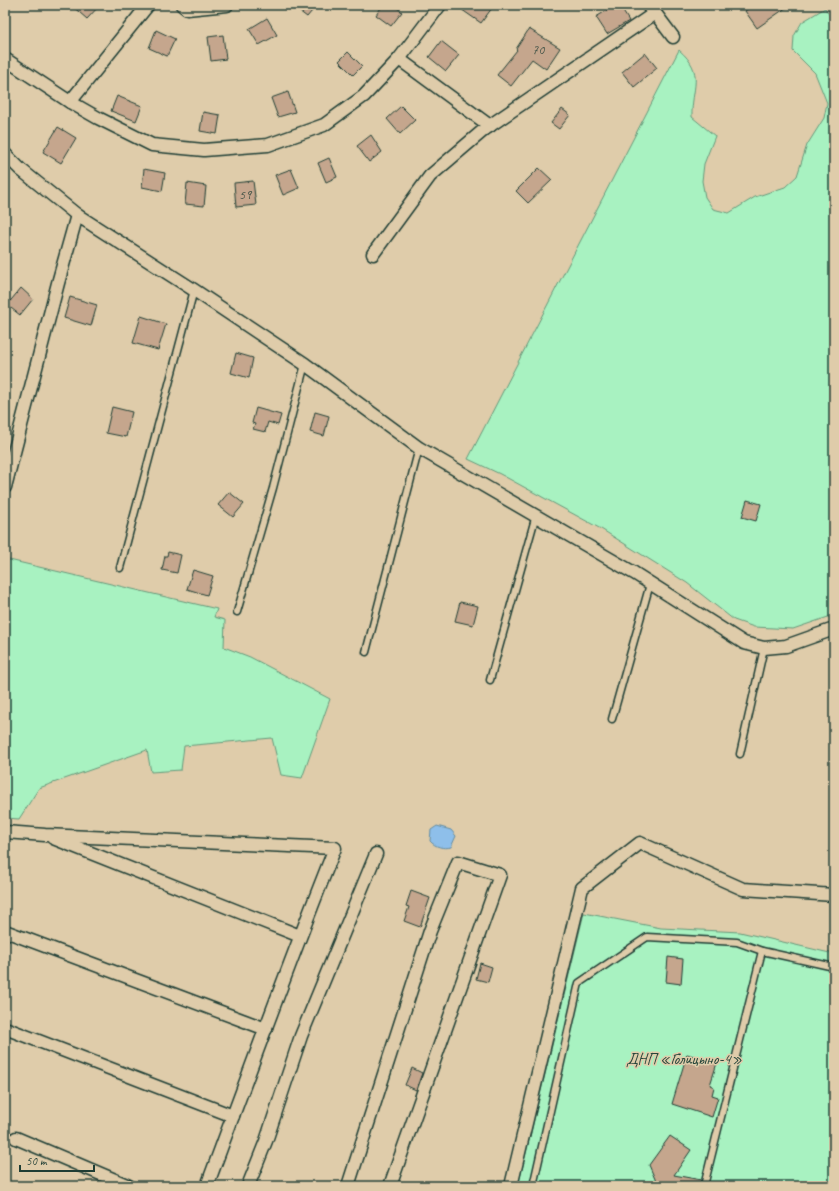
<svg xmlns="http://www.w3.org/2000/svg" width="839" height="1191" font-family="Caveat,sans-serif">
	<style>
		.green { fill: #a8f2c1; stroke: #64987a }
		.water { fill: #8ebfea; stroke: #628ba1 }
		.building { fill: #c5a68d; stroke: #1f3d34 }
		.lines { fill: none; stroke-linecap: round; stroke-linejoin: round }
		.lane-casing { stroke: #1f3d34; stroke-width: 9 }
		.street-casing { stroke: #1f3d34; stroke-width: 15 }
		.lane { stroke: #dfccaa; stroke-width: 6 }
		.street { stroke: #dfccaa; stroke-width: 12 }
		.labels { text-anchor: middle; stroke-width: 3; stroke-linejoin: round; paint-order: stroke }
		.number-label { font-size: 14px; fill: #48574a }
		.park-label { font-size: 16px; fill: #26463b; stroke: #dfccaa }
	</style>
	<rect width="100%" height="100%" fill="#dfccaa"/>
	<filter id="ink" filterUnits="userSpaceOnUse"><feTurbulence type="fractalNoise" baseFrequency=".025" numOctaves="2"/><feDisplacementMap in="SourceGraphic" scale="8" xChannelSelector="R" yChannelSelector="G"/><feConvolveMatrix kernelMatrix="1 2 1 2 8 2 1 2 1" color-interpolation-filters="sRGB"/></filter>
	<g filter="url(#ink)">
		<g class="green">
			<path d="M825,8l9,14v593l-41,14 -39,-2 -20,-7 -47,-37 -86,-54 -101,-55 -32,-15 211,-409c27,23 12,38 13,67l23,19 -11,28 -2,17 3,16 8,12 16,4 26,-16 30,-10 12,-11 10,-31 17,-27 3,-15 -12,-30 -22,-22 1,-15 8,-14z"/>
			<polygon points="5,559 217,609 214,617 225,620 224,647 250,657 330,699 302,778 281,775 272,738 184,746 181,770 151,772 147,750 39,788 19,819 5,818"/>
			<polygon points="584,913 661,928 740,932 834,954 834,1186 518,1186"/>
		</g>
		<path class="water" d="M437,826l14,4 5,6 -5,11c-7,2 -16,0 -21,-6l1,-11z"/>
		<g class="building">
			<polygon points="71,5 100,5 87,19"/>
			<polygon points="291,5 317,5 307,17"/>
			<polygon points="383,5 394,5 402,12 391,26 376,15"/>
			<polygon points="455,5 488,5 492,8 481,23"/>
			<polygon points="616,5 619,5 629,21 607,34 596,17"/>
			<polygon points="753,5 790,5 757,28 745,11"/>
			<polygon points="267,18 277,35 259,45 249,29"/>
			<polygon points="529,29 560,48 546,69 532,59 511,86 497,75 517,50 516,49"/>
			<polygon points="156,30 175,39 167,56 149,48"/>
			<polygon points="223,35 226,59 211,61 208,37"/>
			<polygon points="441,41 459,55 446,71 429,57"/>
			<polygon points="348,52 362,66 353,75 339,61"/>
			<polygon points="645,53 657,68 634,87 622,72"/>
			<polygon points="288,92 295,112 278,117 271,98"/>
			<polygon points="117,96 142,106 136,121 111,111"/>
			<polygon points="401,106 415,120 400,134 387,119"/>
			<polygon points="562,109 570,115 559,129 551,123"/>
			<polygon points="203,112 220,115 217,134 200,131"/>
			<polygon points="58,127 76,138 61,163 43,152"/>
			<polygon points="371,135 382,152 369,162 357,146"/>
			<polygon points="329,158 337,177 326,182 318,163"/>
			<polygon points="539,168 552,180 528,203 516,191"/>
			<polygon points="144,169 165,173 162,191 142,187"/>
			<polygon points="291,169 299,188 283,195 275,175"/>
			<polygon points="253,181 256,205 236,207 234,183"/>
			<polygon points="187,183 206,186 204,206 185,204"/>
			<polygon points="21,288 33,299 20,315 7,305"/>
			<polygon points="70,297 97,305 91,326 64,318"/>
			<polygon points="141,316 166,324 158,350 133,343"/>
			<polygon points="236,353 253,358 249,378 231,373"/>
			<polygon points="112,407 132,412 126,437 106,433"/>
			<polygon points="256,408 281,415 278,425 268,422 265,432 253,429 255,424 252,423"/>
			<polygon points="315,412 329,416 324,436 310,432"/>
			<polygon points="229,492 244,504 233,517 218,505"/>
			<polygon points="747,500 761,504 756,521 742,517"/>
			<polygon points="168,552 181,555 177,573 162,570 165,556 167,556"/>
			<polygon points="193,570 213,576 207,595 187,589"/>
			<polygon points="460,602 478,606 473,625 455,621"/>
			<polygon points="411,891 430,898 420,927 404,921 409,907 406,906"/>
			<polygon points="668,957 683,959 681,984 666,982"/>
			<polygon points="480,963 492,967 488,982 476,979"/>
			<polygon points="687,1054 717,1063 710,1085 714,1087 712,1095 718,1097 712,1117 672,1104"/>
			<polygon points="412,1068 422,1073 416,1090 405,1085"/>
			<polygon points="670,1136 691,1150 674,1175 701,1180 700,1186 658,1186 649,1165"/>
		</g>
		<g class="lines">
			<defs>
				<g id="lane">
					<polyline points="120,568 194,290"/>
					<polyline points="237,612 273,488 305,364"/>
					<polyline points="366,652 419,448"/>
					<polyline points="490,680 536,515"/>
					<polyline points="612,719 650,584"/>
					<polyline points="740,754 764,648"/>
					<polyline points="533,1186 579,983 647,937 737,942 762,951 834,967"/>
					<polyline points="704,1186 762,951"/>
				</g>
				<g id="street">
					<polyline points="182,5 187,9 227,5"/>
					<polyline points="647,5 655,13 673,37"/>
					<polyline points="5,59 70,102 98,118 152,145 204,150 268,145 324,125 364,96 399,59 440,5"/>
					<polyline points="399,59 490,126"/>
					<polyline points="70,102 148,5"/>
					<polyline points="5,154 20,169 77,215 194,290 305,364 419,448 634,573 744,643 764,648 786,646 834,629"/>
					<polyline points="373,254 430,176 485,129 655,13"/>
					<polyline points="5,487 58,283 77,215"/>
					<path d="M5,832l40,3 290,13c-45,112 -86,225 -128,338"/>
					<polyline points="53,838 300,936"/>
					<polyline points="5,931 266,1029"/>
					<polyline points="5,1028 233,1116"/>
					<polyline points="16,1138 129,1186"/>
					<polyline points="248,1186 266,1141 301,1036 376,854"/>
					<polyline points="348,1186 430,931 458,862 500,875 390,1186"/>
					<polyline points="511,1186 582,888 640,843 743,889 834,895"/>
				</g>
			</defs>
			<use href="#lane" class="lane-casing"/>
			<use href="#street" class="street-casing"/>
			<use href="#lane" class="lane"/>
			<use href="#street" class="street"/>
		</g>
	</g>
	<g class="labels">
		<g class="number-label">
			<text x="538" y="54">70</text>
			<text x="245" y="199">59</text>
		</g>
		<g class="park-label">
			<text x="684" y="1064">ДНП «Голицыно-4»</text>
		</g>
	</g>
	<rect width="839" height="1191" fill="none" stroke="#dfccaa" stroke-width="20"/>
	<rect x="10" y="10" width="819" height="1171" fill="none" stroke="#1f3d34" stroke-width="1.5" filter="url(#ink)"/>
	<path d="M20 1165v6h74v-6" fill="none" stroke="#1f3d34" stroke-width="2"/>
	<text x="26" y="1165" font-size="12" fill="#1f3d34" stroke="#dfccaa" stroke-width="3" paint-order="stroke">50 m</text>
</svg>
